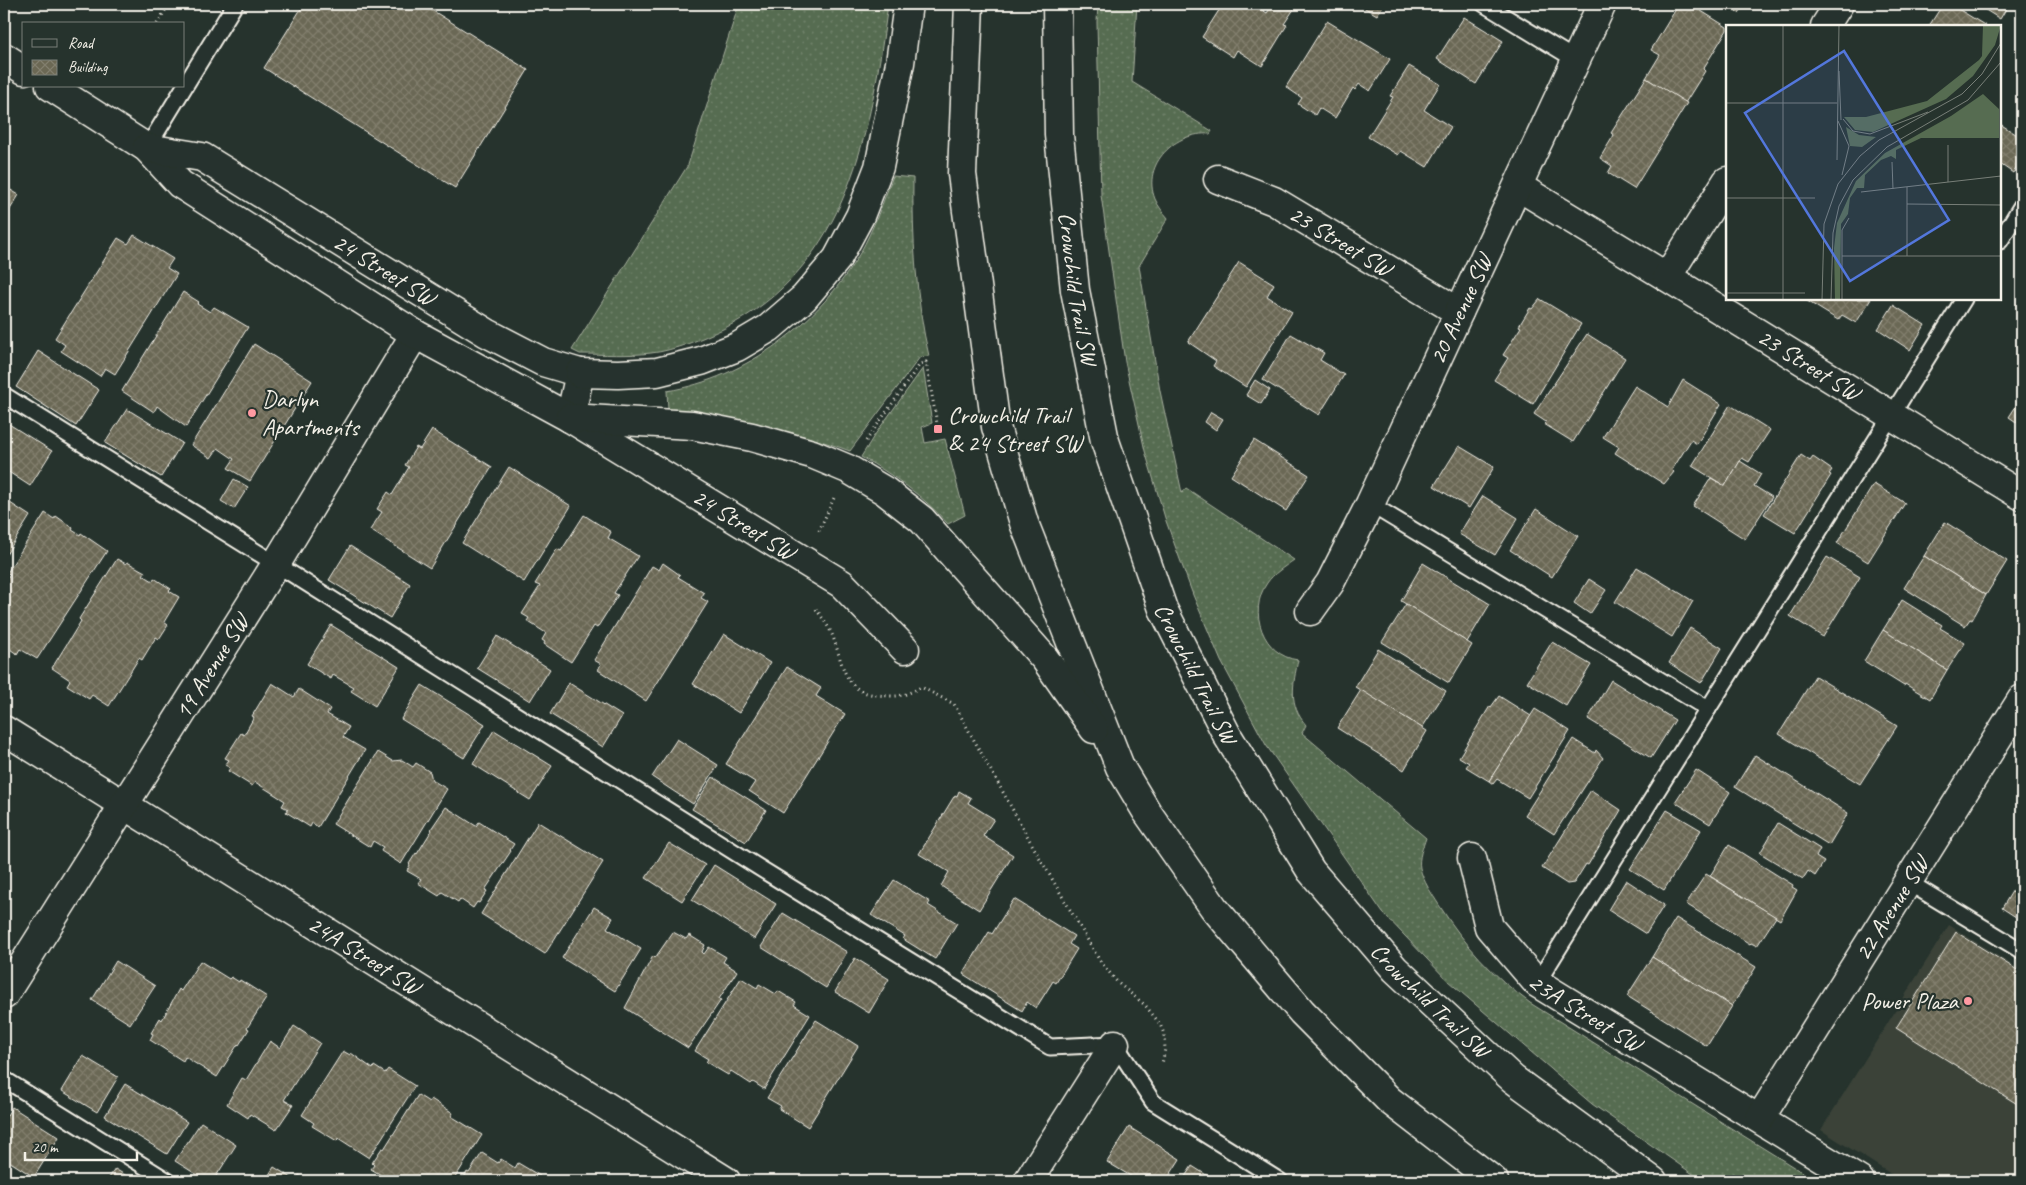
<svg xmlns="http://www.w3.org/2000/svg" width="2026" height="1185" font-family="Caveat,sans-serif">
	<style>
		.built { fill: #3b4339 }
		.grass { fill: url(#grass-dots); stroke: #a5ae9c }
		.building { fill: url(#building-cross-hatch); stroke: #f4f1e8 }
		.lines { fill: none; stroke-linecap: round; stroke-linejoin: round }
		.service-casing { stroke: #f4f1e8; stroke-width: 19 }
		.minor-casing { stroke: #f4f1e8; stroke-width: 31 }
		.tertiary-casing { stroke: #f4f1e8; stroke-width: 31 }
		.motorway-casing { stroke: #f4f1e8; stroke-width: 31 }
		.path { stroke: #f4f1e8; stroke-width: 3; stroke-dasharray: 1 4; stroke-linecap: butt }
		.service { stroke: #26332d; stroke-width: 15 }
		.minor { stroke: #26332d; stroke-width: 28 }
		.tertiary { stroke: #26332d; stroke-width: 28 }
		.motorway { stroke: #26332d; stroke-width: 28 }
		.poi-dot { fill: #ff9aa2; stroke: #26332d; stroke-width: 2 }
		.labels { text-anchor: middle; stroke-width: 4.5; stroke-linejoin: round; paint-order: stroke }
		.street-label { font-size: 24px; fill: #f4f1e8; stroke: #26332d }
		.poi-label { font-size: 24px; fill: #f4f1e8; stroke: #26332d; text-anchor: start }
		.inset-road { fill: none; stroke: #787f78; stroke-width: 1 }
		.view { fill: #5377dc; fill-opacity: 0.15; stroke: #5377dc; stroke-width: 2.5 }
		.inset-edge { fill: none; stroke: #f4f1e8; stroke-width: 2.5 }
	</style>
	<defs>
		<pattern id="grass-dots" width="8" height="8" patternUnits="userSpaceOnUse" patternTransform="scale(1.25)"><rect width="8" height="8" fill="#566c51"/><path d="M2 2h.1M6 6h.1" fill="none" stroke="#6f816a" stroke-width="1.8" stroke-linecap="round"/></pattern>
		<pattern id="building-cross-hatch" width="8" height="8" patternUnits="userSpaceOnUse" patternTransform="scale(1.25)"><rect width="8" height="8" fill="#6b6854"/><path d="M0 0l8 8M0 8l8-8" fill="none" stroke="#817e6d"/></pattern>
	</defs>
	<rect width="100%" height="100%" fill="#26332d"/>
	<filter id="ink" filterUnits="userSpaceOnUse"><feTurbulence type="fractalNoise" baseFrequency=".02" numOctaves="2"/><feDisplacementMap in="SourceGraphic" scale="10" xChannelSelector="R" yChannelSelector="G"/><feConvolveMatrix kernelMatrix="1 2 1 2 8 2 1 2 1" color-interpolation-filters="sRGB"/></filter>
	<g filter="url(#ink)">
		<polygon class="built" points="1949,925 2022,971 2022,1181 1902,1181 1821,1130"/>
		<g class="grass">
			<path d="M739,4h149c-17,125 -39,263 -165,325 -20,9 -49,22 -72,24 -23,3 -48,1 -71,1l-8,-4 116,-185z"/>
			<path d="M1098,4h39l-5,78 80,49 -2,3c-34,-3 -69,30 -55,65 3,7 8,13 13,19l-29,48 21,125 22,102 4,-5 108,72c-10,7 -21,14 -27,23 -20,28 -4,73 31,77 -5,25 -10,44 8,65l-4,8 124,105c-3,9 -8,20 -6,30 3,13 12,26 19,37 25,39 54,71 91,98l286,178h-113l-111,-77 -144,-123 -65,-68 -117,-168 -45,-84 -28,-66 -27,-74 -21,-70 -20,-89 -24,-167 -4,-173z"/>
			<path d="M893,176l20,2c-1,56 3,124 16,178l-9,1 -70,94c-59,-22 -120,-31 -182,-42l-1,-18c80,-13 153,-69 193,-138 14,-25 23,-51 33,-77z"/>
			<path d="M923,368l9,55 -10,4 3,16 20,-4 20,76 -17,9c-25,-28 -54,-49 -87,-67l13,-21z"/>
		</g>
		<g class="building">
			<polygon points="304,4 422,4 528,70 455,188 264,68"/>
			<polygon points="1223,4 1253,4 1267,13 1273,4 1286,4 1294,9 1284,24 1287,25 1262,66 1237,50 1233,57 1202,37"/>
			<polygon points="1358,4 1384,4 1377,15"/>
			<polygon points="1679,4 1690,4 1727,27 1727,30 1703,69 1705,71 1685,103 1646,78 1660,55 1651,50"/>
			<polygon points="1725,4 1745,4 1739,13"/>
			<polygon points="1943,4 1950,4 1986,26 1929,26"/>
			<polygon points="1976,4 2009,4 2000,19"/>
			<polygon points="1464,17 1503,41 1476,84 1437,59"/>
			<polygon points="1327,21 1390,59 1370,91 1359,84 1355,90 1353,88 1335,118 1319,108 1315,115 1298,104 1302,98 1286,87"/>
			<polygon points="1409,66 1440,84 1424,110 1451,127 1427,167 1401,151 1398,155 1368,137 1393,97 1390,96"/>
			<polygon points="1646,78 1687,103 1634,189 1608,173 1612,166 1600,158 1614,135 1611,133"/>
			<polygon points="2000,124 2022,138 2022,157 2013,173 2000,164"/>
			<polygon points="4,186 19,195 4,219"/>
			<polygon points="134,235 173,259 167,268 177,274 115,374 105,368 100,376 61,351 65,345 55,338 118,238 128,244"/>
			<polygon points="1239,262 1274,284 1267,296 1292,312 1246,387 1213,366 1216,361 1188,342"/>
			<polygon points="183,292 199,302 197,304 210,312 214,307 248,327 186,427 157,406 154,412 122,391"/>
			<polygon points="1540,299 1581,324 1533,404 1494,380 1508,358 1503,355 1521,327 1519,326 1530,308 1532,309"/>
			<polygon points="1804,299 1871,299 1856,323 1842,315 1838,320"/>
			<polygon points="1893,305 1925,325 1910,350 1878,329"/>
			<polygon points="1291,334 1324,353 1320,360 1344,375 1319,415 1263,380"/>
			<polygon points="1587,334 1625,358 1573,442 1544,424 1546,422 1534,414"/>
			<polygon points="254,344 312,381 250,481 228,468 234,459 218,448 211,458 191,445"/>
			<polygon points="38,351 99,390 76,426 16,387"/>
			<polygon points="1255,380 1270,390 1261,404 1246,395"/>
			<polygon points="1683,380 1721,404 1697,444 1691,440 1672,470 1674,472 1664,484 1615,453 1619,447 1603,437 1635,386 1668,407"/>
			<polygon points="2022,397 2022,426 2009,417"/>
			<polygon points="1730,405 1770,430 1749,462 1742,458 1725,486 1692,466"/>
			<polygon points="127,409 182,443 161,477 105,443"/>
			<polygon points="1211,412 1223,419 1216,430 1205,422"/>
			<polygon points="4,421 52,451 30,486 4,469"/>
			<polygon points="432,430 492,467 430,568 370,530 382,512 377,509 388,492 392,495 409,467 405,465 416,447 420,449"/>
			<polygon points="1254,440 1309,475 1286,511 1231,476"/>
			<polygon points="1459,446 1494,467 1469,508 1434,486"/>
			<polygon points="1801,455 1810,461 1813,457 1832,470 1829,474 1831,475 1795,533 1764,514"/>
			<polygon points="1740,461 1761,474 1754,486 1772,497 1745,539 1693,506 1711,478 1725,486"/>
			<polygon points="509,467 571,506 524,582 462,543"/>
			<polygon points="234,479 248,487 234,509 221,501"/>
			<polygon points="1874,484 1905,503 1868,562 1837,543"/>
			<polygon points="1483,496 1518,518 1495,555 1459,534"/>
			<polygon points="4,499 30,516 4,558"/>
			<polygon points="1536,509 1578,536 1552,577 1510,550"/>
			<polygon points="45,513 54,519 56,516 73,528 72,530 80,535 81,533 107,551 37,659 20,649 17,654 4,645 4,584 10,574 7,573"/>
			<polygon points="584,515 611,532 608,538 638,556 614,593 618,595 597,628 594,626 571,662 544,644 545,642 542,640 546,633 527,621 529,618 522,614 540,586 535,584 557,549 561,551"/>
			<polygon points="1945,522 2007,561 1986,595 1924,556"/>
			<polygon points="350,546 410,584 390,618 329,580"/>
			<polygon points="1924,556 1986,595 1972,620 1970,619 1965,626 1904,588"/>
			<polygon points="1827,557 1860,577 1823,637 1790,616"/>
			<polygon points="117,559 126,564 127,562 145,572 143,575 153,581 154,578 171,589 169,591 179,597 164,622 168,625 159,639 156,637 142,660 139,658 109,706 92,695 89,699 67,685 70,680 52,668 81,621 79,619"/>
			<polygon points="663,563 680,575 678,577 704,593 701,598 708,602 646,701 598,670 601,664 594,660 652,566 659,570"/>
			<polygon points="1423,563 1490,604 1467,642 1401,601"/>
			<polygon points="1637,567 1693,601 1672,637 1615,602"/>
			<polygon points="1589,579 1606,590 1590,614 1574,603"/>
			<polygon points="1902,600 1942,625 1940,628 1965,643 1947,670 1883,630"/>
			<polygon points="1406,604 1472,645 1449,683 1382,642"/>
			<polygon points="331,625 399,667 375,706 351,691 354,687 333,675 331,679 307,664"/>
			<polygon points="1690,628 1722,648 1701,683 1669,663"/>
			<polygon points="1883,630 1947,670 1930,699 1905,684 1904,686 1864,661"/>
			<polygon points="724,634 770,663 739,713 693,684"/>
			<polygon points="497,636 550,669 530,701 477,668"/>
			<polygon points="1552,642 1591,665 1566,706 1527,682"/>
			<polygon points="1378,649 1446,691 1422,728 1355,687"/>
			<polygon points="787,667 821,688 816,696 845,714 783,813 749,791 755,782 726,764"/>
			<polygon points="1815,676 1897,726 1860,784 1779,734"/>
			<polygon points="1611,680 1675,720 1651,758 1588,719"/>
			<polygon points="272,683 294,697 299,689 330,709 327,714 349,727 343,737 365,750 318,827 312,823 310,827 286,812 288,809 282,806 285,801 255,782 252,786 228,771 230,768 225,765 229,760 225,758 241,733 244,735 254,717 252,716"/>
			<polygon points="569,683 622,716 603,747 550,714"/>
			<polygon points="422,685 485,724 464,758 401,719"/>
			<polygon points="1361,690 1427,731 1404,770 1337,728"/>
			<polygon points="1499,696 1531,716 1489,781 1466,767 1469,763 1459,757 1490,706 1491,707"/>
			<polygon points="1535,709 1570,731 1528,798 1497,779 1493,784 1489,781"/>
			<polygon points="494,730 552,766 530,800 473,764"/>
			<polygon points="677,739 718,765 693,804 652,777"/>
			<polygon points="1573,739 1595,753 1596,750 1603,758 1554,834 1525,815"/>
			<polygon points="378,752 393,761 402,760 413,767 416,763 430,772 432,780 447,789 401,864 381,851 383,847 373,841 370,847 333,824"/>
			<polygon points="1755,755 1848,813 1829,845 1735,787"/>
			<polygon points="1696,770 1730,792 1710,824 1675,802"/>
			<polygon points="713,777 766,810 746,842 692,809"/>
			<polygon points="1591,790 1621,810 1588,865 1586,864 1574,883 1567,884 1542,868"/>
			<polygon points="959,791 971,798 968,803 994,819 983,836 1013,855 979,910 941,886 949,872 919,854 955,795 957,796"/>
			<polygon points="446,807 476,826 479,822 514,844 510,850 511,851 485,890 487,891 479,903 477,902 473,908 460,899 458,902 442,892 439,896 418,883 421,879 407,871 410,865 409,864 416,853 417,854 432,830 431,829"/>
			<polygon points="1667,810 1701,830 1664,890 1630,869"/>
			<polygon points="538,822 603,862 545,954 481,914"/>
			<polygon points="1778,823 1820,849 1816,857 1824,862 1815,876 1808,871 1803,879 1760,853"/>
			<polygon points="669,843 705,865 682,901 646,878"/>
			<polygon points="1729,845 1793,885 1792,887 1797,890 1780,920 1710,876"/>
			<polygon points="714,865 776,904 754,939 692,900"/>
			<polygon points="1706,874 1776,917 1757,946 1751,943 1750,944 1686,904"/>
			<polygon points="2022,875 2022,921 2002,908"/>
			<polygon points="894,880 930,902 928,905 957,923 935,959 903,939 905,936 871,915"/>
			<polygon points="1626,880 1664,905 1646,934 1608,910"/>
			<polygon points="1014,899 1074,936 1069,944 1077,949 1056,983 1053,981 1036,1008 1027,1002 1022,1011 963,974 989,932 992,934"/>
			<polygon points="594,907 613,918 607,928 641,949 615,991 562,958"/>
			<polygon points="783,913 847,952 826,988 761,947"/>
			<polygon points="1676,918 1756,967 1732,1006 1652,957"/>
			<polygon points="673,932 686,939 689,935 705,945 702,952 704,954 709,947 726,957 723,962 737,971 719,999 721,1000 688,1048 625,1008 653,956 655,958"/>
			<polygon points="1956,932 2022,973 2022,1107 1896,1028"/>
			<polygon points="1652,957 1732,1006 1707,1046 1627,996"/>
			<polygon points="855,958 889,979 869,1013 835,992"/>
			<polygon points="116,961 155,986 130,1024 92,1000"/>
			<polygon points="200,961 229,979 231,977 239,982 240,980 267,997 247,1028 249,1029 239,1045 238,1044 217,1077 185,1057 183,1061 150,1040 153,1034 151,1033 160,1018 162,1020 179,989 181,991"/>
			<polygon points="741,978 757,988 759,984 776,994 778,991 796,1002 794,1005 810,1015 764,1089 753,1082 751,1084 731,1071 728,1075 706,1062 708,1059 695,1051"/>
			<polygon points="816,1020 858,1046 808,1127 779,1109 781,1106 767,1098"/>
			<polygon points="294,1026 320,1043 284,1100 293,1105 276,1130 250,1114 248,1118 227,1104 242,1078 246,1080 270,1041 280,1048"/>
			<polygon points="343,1051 350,1055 351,1053 373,1069 374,1066 385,1073 388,1069 415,1086 369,1158 338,1138 337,1141 312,1126 314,1123 302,1115"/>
			<polygon points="83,1056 118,1077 97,1112 62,1091"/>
			<polygon points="125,1084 187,1122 167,1154 105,1116"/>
			<polygon points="418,1095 429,1102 431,1099 453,1113 451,1116 482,1135 453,1181 391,1181 371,1169 374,1165 372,1163 382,1148 384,1149"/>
			<polygon points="12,1107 59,1137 34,1177 4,1158 4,1120"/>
			<polygon points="201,1122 236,1145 213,1181 207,1181 175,1161"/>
			<polygon points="1129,1127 1180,1159 1166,1181 1139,1181 1107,1162"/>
			<polygon points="482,1153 498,1163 501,1159 515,1168 518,1163 540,1176 538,1181 462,1181 467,1172 469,1173"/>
			<polygon points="1192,1166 1216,1181 1182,1181"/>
			<polygon points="274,1167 295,1180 299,1175 308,1180 265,1181"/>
			<polygon points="115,1169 135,1181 107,1181"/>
		</g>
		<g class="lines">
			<defs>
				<g id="service">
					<polyline points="1484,4 1576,60"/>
					<polyline points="147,148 235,4"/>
					<polyline points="2000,241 2022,205"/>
					<polyline points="4,395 276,564 758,867 1050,1047 1115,1044 1153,1102 1280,1181"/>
					<polyline points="1370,504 1708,709"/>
					<polyline points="1908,882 2022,951"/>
					<polyline points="1537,983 1964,299"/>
					<polyline points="4,1079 168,1181"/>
				</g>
				<g id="minor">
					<polyline points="1825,26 1839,4"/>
					<path id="s1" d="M1218,179l56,22 185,111"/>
					<path id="s2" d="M1519,187l148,90 355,219"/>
					<polyline points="1667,277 1727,181"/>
					<path id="s3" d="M580,373l-10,45 272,166 63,65"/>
					<path id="s4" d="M1310,611l20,-28 40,-79 232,-500"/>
					<path id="s5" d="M4,730l722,451"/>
					<path id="s6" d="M1472,858l17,69 48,56 323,198"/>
					<path id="s7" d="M4,995l272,-431 139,-230"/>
					<path id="s8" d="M1760,1118l262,-419"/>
					<polyline points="1028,1181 1115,1044"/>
				</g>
				<g id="tertiary">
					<polyline points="4,57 24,70"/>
					<polyline points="50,86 147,148 180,184 415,334 570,418"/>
					<path id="s9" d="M147,148l55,9 285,176 56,29 37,11"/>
				</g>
				<g id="motorway">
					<polyline points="969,4 962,174 996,427 1024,523 1120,767 1147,812 1214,908 1302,1012 1389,1100 1494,1181"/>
					<path id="s10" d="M1057,4l2,131 16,155 30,151 58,168 64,126 84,136 84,98 118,110 140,102"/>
					<polyline points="580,373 618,374 657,372 701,361 737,347 769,328 804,298 837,259 860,216 879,167 900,63 908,4"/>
					<polyline points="570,418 692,425 752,437 812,454 848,469 885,491 922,520 1045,659 1094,729"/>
				</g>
			</defs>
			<use href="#service" class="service-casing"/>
			<use href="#minor" class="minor-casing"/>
			<use href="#tertiary" class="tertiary-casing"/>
			<use href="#motorway" class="motorway-casing"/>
			<g class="path">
				<polyline points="157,24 169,4"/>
				<polyline points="866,441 920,364 926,362 938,429"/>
				<polyline points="819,531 834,498"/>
				<path d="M816,609c5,7 11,15 15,23 12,27 10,60 46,63 22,2 25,2 44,-8l33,17 80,144 66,113 18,22 27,22 15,19 4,10 1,15 -3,15"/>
			</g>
			<use href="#service" class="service"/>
			<use href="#minor" class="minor"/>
			<use href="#tertiary" class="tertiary"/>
			<use href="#motorway" class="motorway"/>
		</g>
	</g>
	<g class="poi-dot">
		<circle cx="252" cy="413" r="5"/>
		<rect x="933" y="424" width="10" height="10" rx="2.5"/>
		<circle cx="1968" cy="1001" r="5"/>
	</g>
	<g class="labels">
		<g class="street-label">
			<text dy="8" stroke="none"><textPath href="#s1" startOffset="138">23 Street SW</textPath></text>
			<text dy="8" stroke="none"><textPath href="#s9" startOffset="270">24 Street SW</textPath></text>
			<text dy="8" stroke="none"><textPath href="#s10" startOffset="286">Crowchild Trail SW</textPath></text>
			<text dy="8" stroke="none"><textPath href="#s4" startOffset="338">20 Avenue SW</textPath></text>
			<text dy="8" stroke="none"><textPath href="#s2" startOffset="340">23 Street SW</textPath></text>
			<text dy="8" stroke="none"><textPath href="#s3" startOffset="250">24 Street SW</textPath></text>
			<text dy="8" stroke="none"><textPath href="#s7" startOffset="389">19 Avenue SW</textPath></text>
			<text dy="8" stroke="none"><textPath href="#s10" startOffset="691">Crowchild Trail SW</textPath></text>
			<text dy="8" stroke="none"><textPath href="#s8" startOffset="248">22 Avenue SW</textPath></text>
			<text dy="8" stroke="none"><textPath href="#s5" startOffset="425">24A Street SW</textPath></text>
			<text dy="8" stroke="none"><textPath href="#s10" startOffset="1096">Crowchild Trail SW</textPath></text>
			<text dy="8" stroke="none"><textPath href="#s6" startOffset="202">23A Street SW</textPath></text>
		</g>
		<g class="poi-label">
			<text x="262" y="407">Darlyn<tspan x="262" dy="28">Apartments</tspan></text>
			<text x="948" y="423">Crowchild Trail<tspan x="948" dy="28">&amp; 24 Street SW</tspan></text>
			<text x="1958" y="1009" text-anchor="end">Power Plaza</text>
		</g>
	</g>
	<g transform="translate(1726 25)">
		<rect width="275" height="275" fill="#26332d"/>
		<path d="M257,0h18l-6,20 -22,31 -27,23 -73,33 -18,-2 -11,-13h22l61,-16 52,-41 3,-4zM257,69l16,15v29h-78l-25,12v9l-5,-3 -10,4 -16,15 -1,13h-7l-7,10 -2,16 -7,10 -1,76h-5l-1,-52 3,-25 19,-42 29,-28 66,-37zM120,102l13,8 17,2 -14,10 -12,-1z" fill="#566c51"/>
		<path class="inset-road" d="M0,0l1,275M57,0v275M113,46l2,49M0,78h111M117,94l10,12 17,3 58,-22M112,96l11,25 -7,29M222,120v37M111,135l2,-135M166,137l1,27M181,162v69M135,167l140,-16M0,173h89M181,179l94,1M116,231h159M0,268h79M96,275l2,-76 14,-40 22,-28 19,-16 83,-46 20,-20 19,-31M105,275l2,-67 6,-27 14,-26 34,-33 81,-47 33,-38M116,275v-70l7,-12"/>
		<path class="view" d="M118,26l105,169 -99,61 -105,-168z"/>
		<rect width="275" height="275" class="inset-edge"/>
	</g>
	<rect width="2026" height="1185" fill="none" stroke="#26332d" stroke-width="20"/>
	<rect x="10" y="10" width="2006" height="1165" fill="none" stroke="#f4f1e8" stroke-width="2" filter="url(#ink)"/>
	<rect x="22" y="22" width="162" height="65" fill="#26332d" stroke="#787f78"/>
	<rect x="32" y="39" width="25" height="8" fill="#26332d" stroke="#787f78"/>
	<text x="68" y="48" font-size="15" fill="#f4f1e8">Road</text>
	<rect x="32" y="60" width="25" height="15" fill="url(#building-cross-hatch)" stroke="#787f78"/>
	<text x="68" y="72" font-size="15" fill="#f4f1e8">Building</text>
	<path d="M25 1152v8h112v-8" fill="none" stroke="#f4f1e8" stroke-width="2.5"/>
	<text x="32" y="1152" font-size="15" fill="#f4f1e8" stroke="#26332d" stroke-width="4" paint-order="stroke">20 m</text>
</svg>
